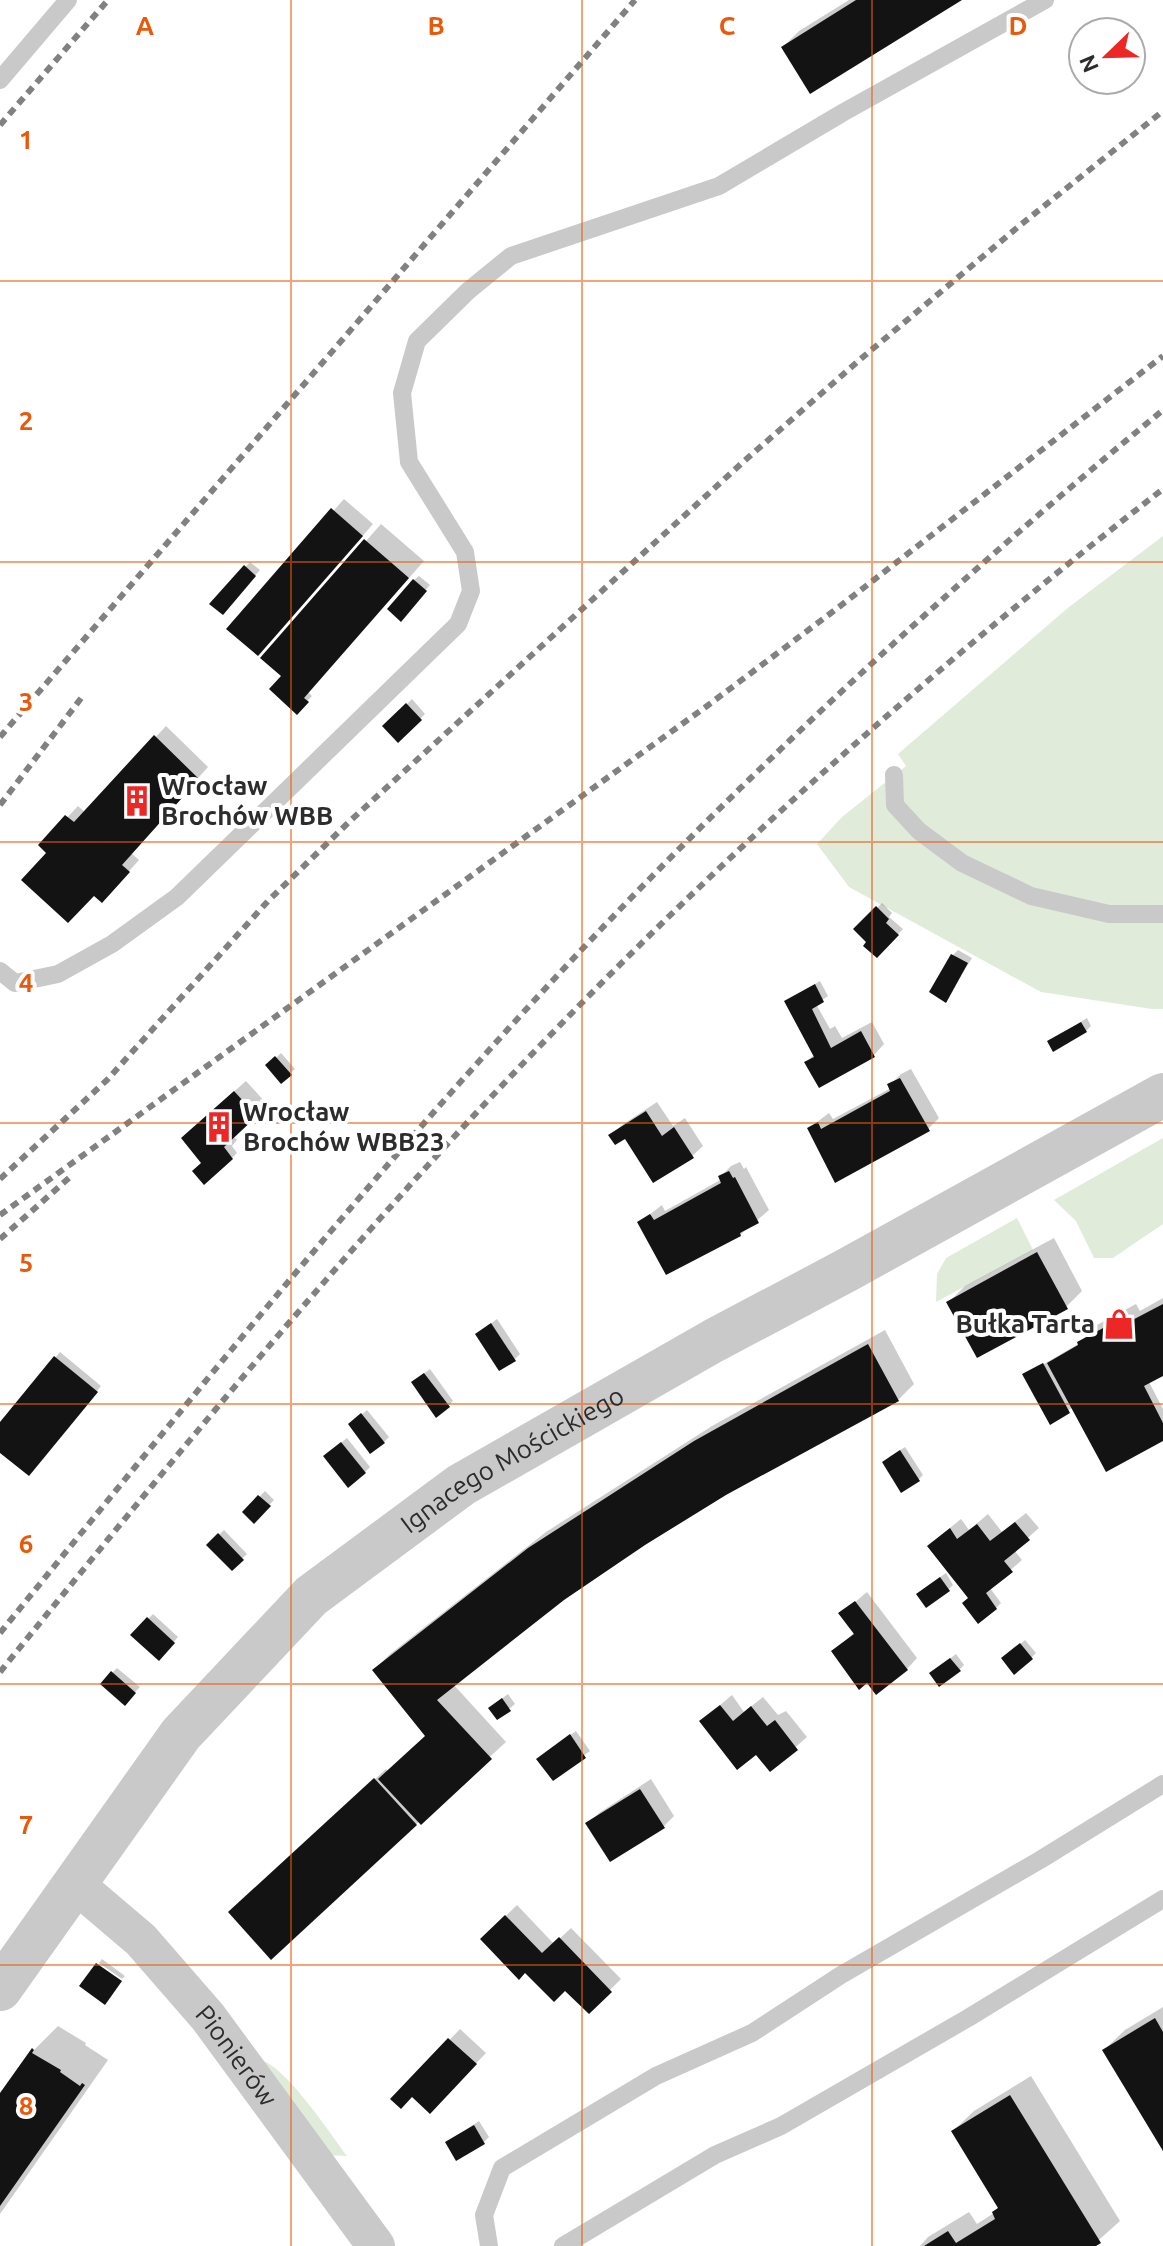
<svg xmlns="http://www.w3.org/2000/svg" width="1163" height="2246" font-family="Ubuntu,sans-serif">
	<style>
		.grass { fill: #e1ebd9 }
		.shadow { fill: #0003 }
		.building { fill: #131313 }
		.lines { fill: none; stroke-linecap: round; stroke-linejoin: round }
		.service { stroke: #c9c9c9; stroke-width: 18 }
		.minor { stroke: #c9c9c9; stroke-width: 38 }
		.tertiary { stroke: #c9c9c9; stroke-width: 44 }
		.rail { stroke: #818181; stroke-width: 6; stroke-dasharray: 8 6; stroke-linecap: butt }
		.grid { fill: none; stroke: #e8590c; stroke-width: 2; stroke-opacity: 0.55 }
		.labels { text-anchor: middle; stroke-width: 8; stroke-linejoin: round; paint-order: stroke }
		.poi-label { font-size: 26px; font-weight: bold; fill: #2c2c2c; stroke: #fff; text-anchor: start }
		.street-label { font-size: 26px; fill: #2c2c2c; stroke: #fff }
		.grid-label { font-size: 26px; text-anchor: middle; font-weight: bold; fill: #e8590c; stroke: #fff; stroke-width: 8; stroke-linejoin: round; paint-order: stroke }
	</style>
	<rect width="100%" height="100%" fill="#fff"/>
	<g class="grass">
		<polygon points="1163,536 1163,1009 1152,1009 1041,992 849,887 817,844 842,817 906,766 898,754 1069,607"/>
		<polygon points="1163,1138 1163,1224 1113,1258 1094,1258 1076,1221 1054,1200"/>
		<polygon points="1017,1218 1033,1250 936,1302 937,1274 946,1258"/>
		<path d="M261,2060c26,8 69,73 86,96l-22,-1z"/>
	</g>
	<g class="shadow">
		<polygon points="849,0 958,0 783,47 799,31"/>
		<polygon points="344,499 373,524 269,643 229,629"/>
		<polygon points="381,524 424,561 308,692 312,696 297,712 283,676 263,658"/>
		<polygon points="250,562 260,570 222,612 212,603"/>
		<polygon points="419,576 430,585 405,614 414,580"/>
		<polygon points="412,699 425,714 398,740 385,726"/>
		<polygon points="166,726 208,767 131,853 139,860 112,890 48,853 41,845 78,806 86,813"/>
		<polygon points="882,903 892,913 889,917 903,929 877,956 856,929"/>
		<polygon points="958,950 972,958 946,1000 953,955"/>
		<polygon points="820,981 828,996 816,1004 830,1029 835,1026 842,1038 872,1022 884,1044 874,1055 806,1062 815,1054 787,1001"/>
		<polygon points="1087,1018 1091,1026 1086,1031 1049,1042"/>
		<polygon points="281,1053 295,1069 282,1081 268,1066"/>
		<polygon points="911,1069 939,1118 928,1129 836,1180 809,1128 829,1113 833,1119 891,1088 890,1085 901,1074"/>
		<polygon points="246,1081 267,1104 233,1136 237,1140 232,1146 237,1153 232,1158 204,1163 194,1127"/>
		<polygon points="657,1102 673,1126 685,1118 703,1146 692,1156 626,1137 611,1135 622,1125"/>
		<polygon points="740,1162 744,1169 746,1167 769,1210 740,1235 640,1222 662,1205 665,1211 722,1179 720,1177 731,1166"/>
		<polygon points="1054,1238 1082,1291 1066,1307 949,1302 965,1286"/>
		<polygon points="1163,1298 1163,1374 1149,1382 1163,1409 1163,1439 1073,1407 1050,1422 1025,1375 1080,1343 1095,1326 1136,1304 1140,1311"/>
		<polygon points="497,1319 520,1354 515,1359 477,1334"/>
		<polygon points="885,1330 914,1384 898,1400 725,1493 563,1598 453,1684 506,1742 271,1957 241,1902 386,1769 388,1772 427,1735 374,1670 390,1654 546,1532 712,1426"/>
		<polygon points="60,1352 101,1386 33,1469 0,1450 0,1425"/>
		<polygon points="430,1369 453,1401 449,1405 418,1378"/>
		<polygon points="367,1410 389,1437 384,1442 355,1420"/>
		<polygon points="347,1438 370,1467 365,1472 330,1452"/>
		<polygon points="905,1447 923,1475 918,1480 889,1457"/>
		<polygon points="265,1491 274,1500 254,1521 245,1512"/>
		<polygon points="1026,1513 1039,1528 1014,1550 1022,1560 990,1588 1001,1603 996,1608 970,1597 940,1536 961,1519 969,1530 988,1514 1002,1532"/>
		<polygon points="224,1530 247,1554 232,1568 208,1545"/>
		<polygon points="946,1573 953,1585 949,1589 923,1589"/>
		<polygon points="867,1592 917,1658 907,1669 867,1680 833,1652 855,1632 841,1614"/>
		<polygon points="153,1614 178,1637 159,1659 132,1635"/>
		<polygon points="1025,1640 1036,1653 1031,1658 1009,1654"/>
		<polygon points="956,1654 964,1665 959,1670 936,1669"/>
		<polygon points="117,1668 140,1687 124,1703 102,1683"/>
		<polygon points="508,1694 515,1704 498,1718 496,1703"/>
		<polygon points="732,1695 744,1712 763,1697 778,1715 786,1711 807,1737 771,1769 713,1711"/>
		<polygon points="576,1731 590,1751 553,1778 544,1754"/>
		<polygon points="651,1779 674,1816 663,1827 588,1824 599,1813"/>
		<polygon points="517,1905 554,1944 571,1928 621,1979 589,2011 565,1988 525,1970 482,1939"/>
		<polygon points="102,1959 125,1976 122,1979 99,1963"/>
		<polygon points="1163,2007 1163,2147 1104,2050 1125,2030"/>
		<polygon points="58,2026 86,2043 85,2045 108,2060 0,2214 0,2097 31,2053"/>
		<polygon points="460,2029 486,2053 430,2111 412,2095 393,2099"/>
		<polygon points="1031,2076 1120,2221 1092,2246 920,2246 928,2237 969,2212 977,2224 994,2213 1000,2206 953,2131 974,2111"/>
		<polygon points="479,2121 489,2137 484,2142 447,2142"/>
	</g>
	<g class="building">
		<polygon points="856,0 962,0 810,94 781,47"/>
		<polygon points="331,508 363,536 258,656 226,629"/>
		<polygon points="364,539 409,578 304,698 309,702 297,715 269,689 281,676 260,658"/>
		<polygon points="244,565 256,576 223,615 209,604"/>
		<polygon points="413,579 427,591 401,622 387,609"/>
		<polygon points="406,703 422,720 398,743 382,726"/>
		<polygon points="154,735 199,779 122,865 130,872 102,903 94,896 68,923 21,880 46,853 38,845 65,815 74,822"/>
		<polygon points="876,906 889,919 886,923 899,935 877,958 863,946 866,942 853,929"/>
		<polygon points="951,954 968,963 946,1003 929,992"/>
		<polygon points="815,984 824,1002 812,1009 831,1048 861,1031 875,1057 819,1088 804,1062 814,1057 784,1001"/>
		<polygon points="1081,1022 1087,1032 1053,1052 1047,1041"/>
		<polygon points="275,1056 292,1075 281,1084 265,1065"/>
		<polygon points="900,1078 930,1131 835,1183 807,1128 818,1122 821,1129 890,1091 887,1084"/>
		<polygon points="234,1091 257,1116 224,1147 233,1159 204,1185 192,1171 201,1163 181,1138"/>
		<polygon points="646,1111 662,1136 674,1127 694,1158 653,1183 625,1139 615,1145 608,1135"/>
		<polygon points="729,1171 733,1178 735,1177 759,1223 740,1233 741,1236 666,1275 637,1222 650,1214 654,1220 721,1183 718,1176"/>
		<polygon points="1037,1252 1068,1309 977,1358 946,1302"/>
		<polygon points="1163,1304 1163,1376 1144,1386 1163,1423 1163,1441 1106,1472 1047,1363 1078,1345 1077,1342 1120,1319 1123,1325"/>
		<polygon points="491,1323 516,1361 499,1371 475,1334"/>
		<polygon points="868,1344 899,1401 726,1495 645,1545 564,1600 437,1700 492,1759 421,1825 378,1779 425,1736 372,1670 528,1548 694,1441"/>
		<polygon points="54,1356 98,1392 29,1476 0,1453 0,1422"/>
		<polygon points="1043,1363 1070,1413 1050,1425 1022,1374"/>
		<polygon points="424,1373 450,1407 436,1418 411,1382"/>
		<polygon points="361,1413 385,1443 370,1454 348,1424"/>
		<polygon points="341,1442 366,1473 348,1488 323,1456"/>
		<polygon points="900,1450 920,1481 901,1493 882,1462"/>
		<polygon points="258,1495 271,1506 254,1524 242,1512"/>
		<polygon points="1015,1522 1030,1540 1004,1561 1013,1572 986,1593 997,1609 978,1624 962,1603 968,1598 927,1546 950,1528 957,1539 977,1524 990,1541"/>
		<polygon points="218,1533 244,1560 232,1571 206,1545"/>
		<polygon points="940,1577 950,1591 926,1608 916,1594"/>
		<polygon points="855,1601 908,1670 876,1695 867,1683 859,1690 831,1651 854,1634 838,1613"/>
		<polygon points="147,1617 175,1643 159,1661 130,1635"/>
		<polygon points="1020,1643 1033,1659 1014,1675 1001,1658"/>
		<polygon points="950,1658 961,1671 939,1687 929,1673"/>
		<polygon points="111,1671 136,1693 125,1706 100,1684"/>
		<polygon points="502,1698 511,1711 497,1720 488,1708"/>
		<polygon points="720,1705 733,1721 751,1706 767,1726 775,1720 798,1750 770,1772 756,1755 737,1770 699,1721"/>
		<polygon points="570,1734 586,1758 553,1781 536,1759"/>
		<polygon points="374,1778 417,1825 271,1960 228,1912"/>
		<polygon points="640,1789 665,1828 610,1862 585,1823"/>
		<polygon points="505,1915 542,1953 559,1937 612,1992 589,2014 565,1991 554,2002 525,1973 519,1980 480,1939"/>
		<polygon points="96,1963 122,1981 105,2005 79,1986"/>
		<polygon points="1155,2018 1163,2032 1163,2151 1102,2050"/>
		<polygon points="448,2038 477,2064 430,2114 412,2097 401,2109 390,2099"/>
		<polygon points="32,2048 34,2050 32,2053 61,2070 60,2072 80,2086 82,2083 85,2085 0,2206 0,2093"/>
		<polygon points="1010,2095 1101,2243 1096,2246 924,2246 948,2231 956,2243 995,2219 992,2212 998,2208 951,2131"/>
		<polygon points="474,2125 485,2144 456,2161 445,2142"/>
	</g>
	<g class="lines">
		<g class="service">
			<polyline points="0,80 68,0"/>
			<polyline points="894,775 895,805 919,831 962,863 1031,896 1109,914 1163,914"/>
			<polyline points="0,971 15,983 58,974 112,944 177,897 458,624 471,591 465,552 409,462 402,393 417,341 468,291 511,256 719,186 844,112 1045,0"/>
			<polyline points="489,2246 484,2215 502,2168 656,2076 752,2033 841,1975 1040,1860 1163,1784"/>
			<polyline points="563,2246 715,2155 781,2126 968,2018 1163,1899"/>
		</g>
		<path class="minor" id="s1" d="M74,1883l67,57 67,77 168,229"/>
		<path class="tertiary" id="s2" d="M0,1989l181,-255 130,-138 150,-111 252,-144 134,-71 316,-175"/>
		<g class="rail">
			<polyline points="0,125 108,0"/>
			<polyline points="0,737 635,0"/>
			<polyline points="0,805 82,697"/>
			<polyline points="0,1179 107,1080 268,901 350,821 742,463 863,357 1018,227 1163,111"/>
			<polyline points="0,1215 707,706 835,610 1163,356"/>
			<polyline points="0,1239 69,1178"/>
			<path d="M0,1633c170,-209 339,-419 520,-617 199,-218 416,-419 643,-606"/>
			<path d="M0,1672c172,-212 345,-424 534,-620 195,-203 407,-391 629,-563"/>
		</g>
	</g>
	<path class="grid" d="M291,0v2246M582,0v2246M872,0v2246M0,281h1163M0,562h1163M0,842h1163M0,1123h1163M0,1404h1163M0,1684h1163M0,1965h1163"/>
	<defs>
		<symbol id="building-bare" viewBox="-9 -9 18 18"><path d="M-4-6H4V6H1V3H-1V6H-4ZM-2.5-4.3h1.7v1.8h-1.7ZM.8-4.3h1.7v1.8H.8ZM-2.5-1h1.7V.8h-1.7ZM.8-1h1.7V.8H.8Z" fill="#ec2726" stroke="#fff" stroke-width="2.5" paint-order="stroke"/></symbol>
		<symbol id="shop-bare" viewBox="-9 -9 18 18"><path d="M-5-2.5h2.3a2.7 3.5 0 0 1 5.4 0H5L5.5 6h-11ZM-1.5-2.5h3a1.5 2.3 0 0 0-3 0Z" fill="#ec2726" stroke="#fff" stroke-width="2.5" paint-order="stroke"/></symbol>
	</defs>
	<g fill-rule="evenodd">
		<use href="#building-bare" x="115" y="779" width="44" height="44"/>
		<use href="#building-bare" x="197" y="1105" width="44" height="44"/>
		<use href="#shop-bare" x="1097" y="1302" width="44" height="44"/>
	</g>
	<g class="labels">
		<g class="poi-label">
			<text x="161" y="795">Wrocław<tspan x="161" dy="30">Brochów WBB</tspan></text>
			<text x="243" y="1121">Wrocław<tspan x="243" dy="30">Brochów WBB23</tspan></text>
			<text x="1095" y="1333" text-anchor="end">Bułka Tarta</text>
		</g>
		<g class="street-label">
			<text dy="9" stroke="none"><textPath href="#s2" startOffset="746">Ignacego Mościckiego</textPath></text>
			<text dy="9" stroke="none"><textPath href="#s1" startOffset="238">Pionierów</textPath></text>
		</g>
	</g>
	<g class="grid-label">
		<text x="145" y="35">A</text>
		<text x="436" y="35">B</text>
		<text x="727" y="35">C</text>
		<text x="1018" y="35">D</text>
		<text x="26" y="149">1</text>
		<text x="26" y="430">2</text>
		<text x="26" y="711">3</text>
		<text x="26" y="992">4</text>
		<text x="26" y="1272">5</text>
		<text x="26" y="1553">6</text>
		<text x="26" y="1834">7</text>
		<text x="26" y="2115">8</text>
	</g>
	<g transform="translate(1107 56) rotate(247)"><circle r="38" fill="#ffffff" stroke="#ababab" stroke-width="2"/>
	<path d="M0-6L14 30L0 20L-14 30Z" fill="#ec2726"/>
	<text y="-12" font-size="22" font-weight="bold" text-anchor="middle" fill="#2c2c2c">N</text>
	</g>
</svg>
